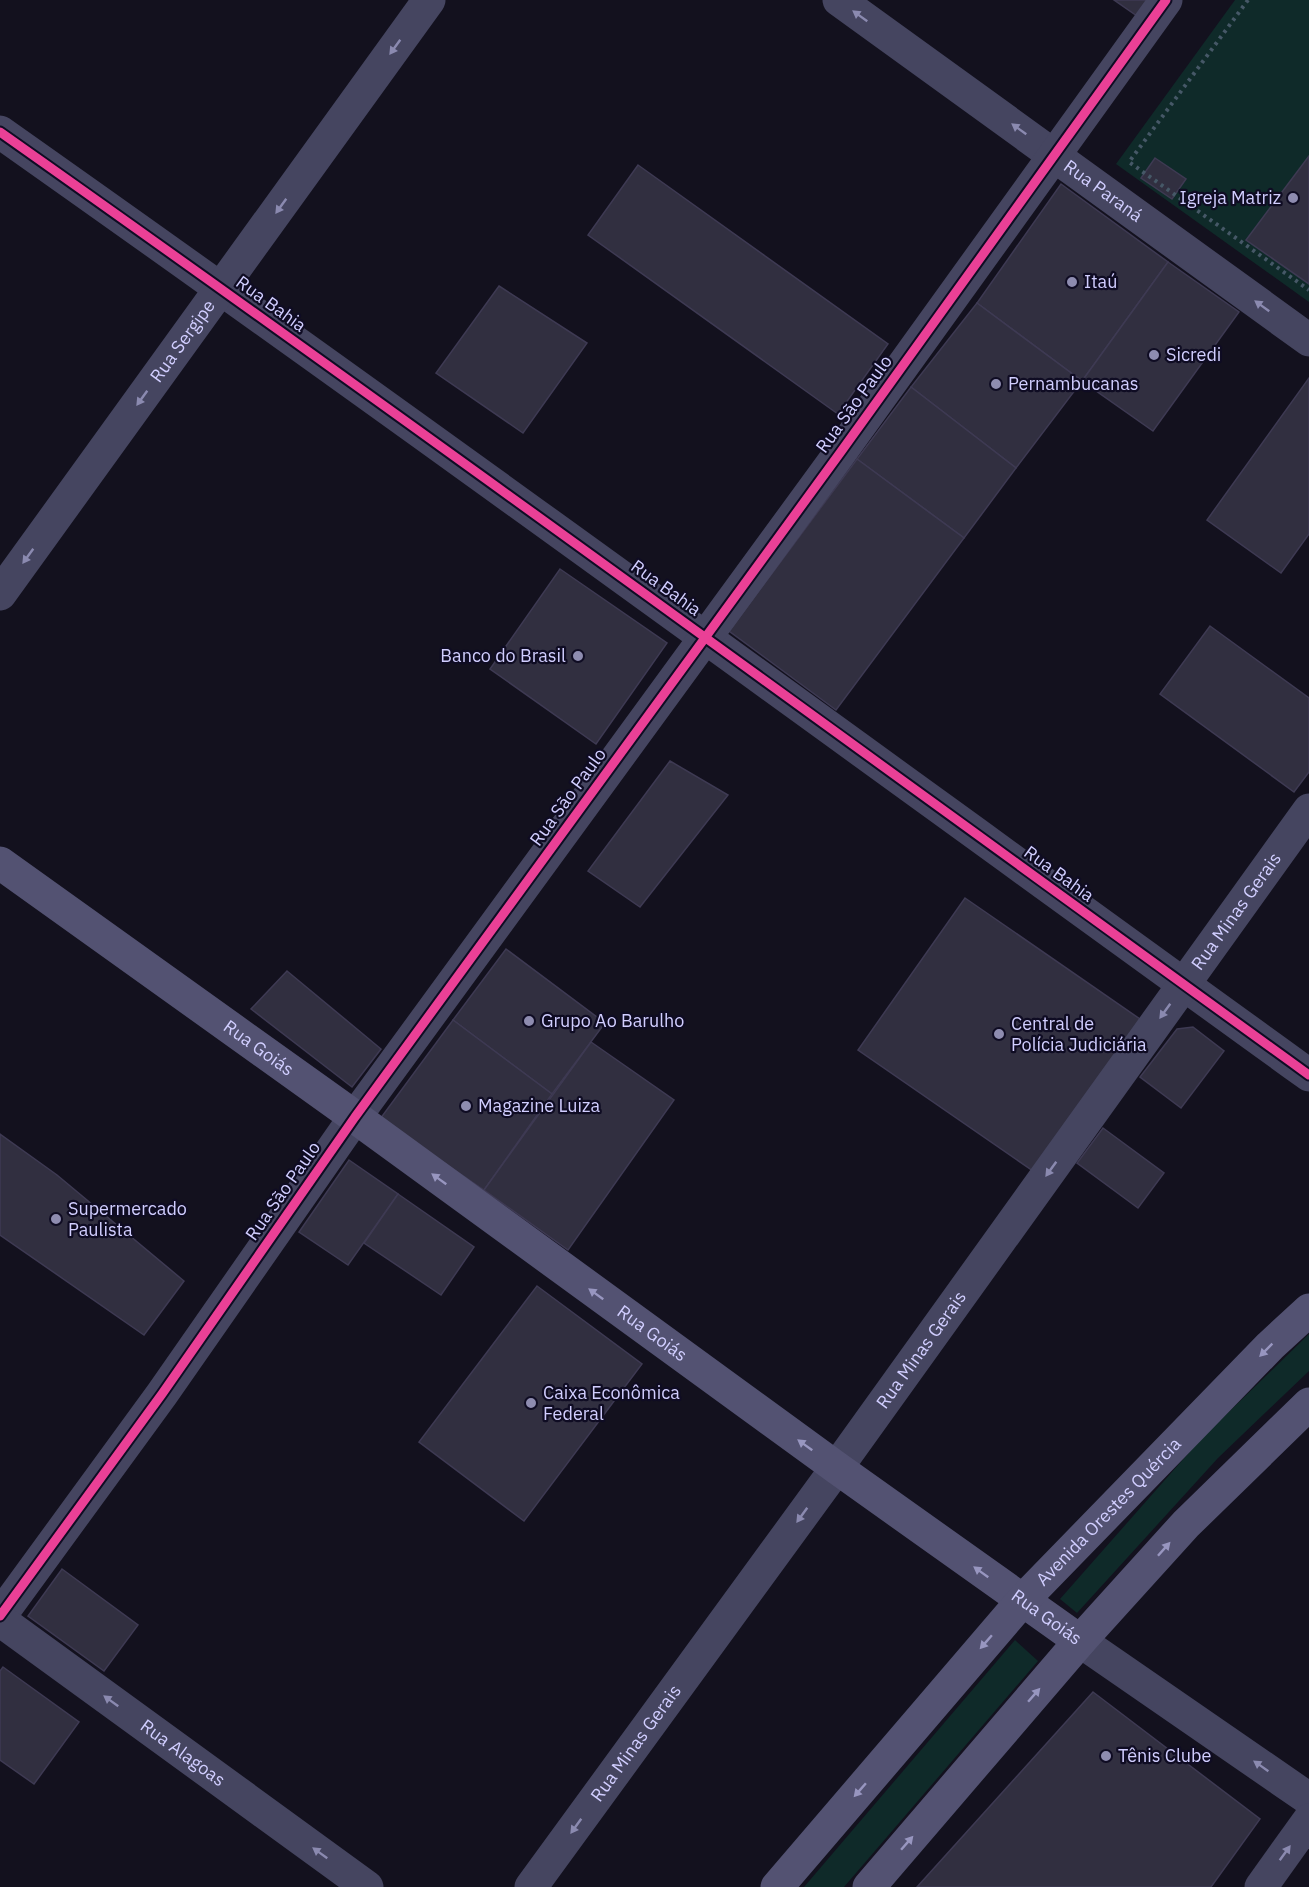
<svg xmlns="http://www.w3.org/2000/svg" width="1309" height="1887" font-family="'IBM Plex Sans',sans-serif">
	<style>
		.green { fill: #0f2a29 }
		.building { fill: #312f40; stroke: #3e3a53; stroke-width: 1.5 }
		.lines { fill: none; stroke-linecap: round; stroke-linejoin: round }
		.path { stroke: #465867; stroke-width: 4; stroke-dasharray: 3 4.5; stroke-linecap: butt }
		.street { stroke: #454560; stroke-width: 33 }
		.secondary { stroke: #535272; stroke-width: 33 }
		.cycleway-casing { stroke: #0f0c23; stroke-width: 13 }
		.cycleway { stroke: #ea4096; stroke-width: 9 }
		.oneway { fill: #8b8ab0 }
		.oneway2 { fill: #9896c0 }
		.poi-dot { fill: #8e8cb0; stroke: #0f0c23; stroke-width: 2 }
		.labels { text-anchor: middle; stroke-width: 4.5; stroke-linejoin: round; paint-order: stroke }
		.street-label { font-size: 18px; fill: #d1ceff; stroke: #0f0c23 }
		.poi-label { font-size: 18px; fill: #d1ceff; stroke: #0f0c23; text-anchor: start }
	</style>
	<rect width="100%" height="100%" fill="#13111e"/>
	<g class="green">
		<polygon points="1235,0 1309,0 1309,302 1116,164"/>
		<polygon points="1309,1334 1309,1371 1218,1458 1077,1613 1060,1599 1201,1439"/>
		<polygon points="1015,1640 1038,1661 844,1887 804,1887"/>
	</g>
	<g class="building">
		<polygon points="1114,0 1148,0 1137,16"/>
		<polygon points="1309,156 1309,284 1246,240"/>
		<polygon points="1155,158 1186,179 1172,199 1141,178"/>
		<polygon points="638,165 888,344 838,414 588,235"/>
		<polygon points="1061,184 1168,262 1082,381 977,303"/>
		<polygon points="1168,262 1239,312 1153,431 1082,381"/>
		<polygon points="499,286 587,343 523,433 436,373"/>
		<polygon points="977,303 1082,381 1016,468 911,387"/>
		<polygon points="1309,378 1309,534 1281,573 1207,520"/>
		<polygon points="911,387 1016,468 964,538 857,459"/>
		<polygon points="857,459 964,538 836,710 729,631"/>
		<polygon points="560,569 667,643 596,744 490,669"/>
		<polygon points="1210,626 1309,698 1309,772 1294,792 1160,694"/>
		<polygon points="670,761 728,795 640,907 588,871"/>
		<polygon points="965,898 1140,1019 1033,1171 858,1050"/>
		<polygon points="506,949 605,1023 552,1094 453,1020"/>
		<polygon points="287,971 381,1049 352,1087 251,1009"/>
		<polygon points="453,1020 552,1094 484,1190 380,1119"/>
		<polygon points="1193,1027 1224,1051 1181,1108 1140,1077 1177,1029"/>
		<polygon points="591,1042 674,1100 568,1250 484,1190"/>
		<polygon points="1103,1128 1164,1173 1138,1208 1077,1163"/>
		<polygon points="0,1134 57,1175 184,1281 144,1335 0,1235"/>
		<polygon points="349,1160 398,1194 348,1265 299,1232"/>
		<polygon points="398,1194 474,1247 441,1295 364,1243"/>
		<polygon points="537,1286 642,1364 524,1521 419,1442"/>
		<polygon points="62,1569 138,1625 104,1671 28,1616"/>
		<polygon points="3,1667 79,1722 34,1784 0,1760 0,1671"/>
		<polygon points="1093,1692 1260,1819 1211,1887 917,1887"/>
	</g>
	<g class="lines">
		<polyline class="path" points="1248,0 1129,162 1309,290"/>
		<g class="street">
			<path id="s1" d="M839,0l470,340"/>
			<path d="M0,132c439,310 873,628 1309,943"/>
			<path id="s2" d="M0,594l429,-594"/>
			<polyline points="0,1616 162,1394 355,1117 840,453 1166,0"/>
			<path id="s3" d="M0,1620l367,267"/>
			<polyline points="1080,1641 1309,1799"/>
			<path id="s4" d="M531,1887l302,-414 476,-663"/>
			<polyline points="1261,1887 1309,1820"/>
		</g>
		<g class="secondary">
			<path id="s5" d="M0,863l355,254 482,351 243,173"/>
			<path id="s6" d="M777,1887l245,-286 248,-255 39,-36"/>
			<polyline points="869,1887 1080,1641 1186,1524 1309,1404"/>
		</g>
		<defs>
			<g id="cycleway">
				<path d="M0,132c439,310 873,628 1309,943"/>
				<polyline points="0,1616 162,1394 355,1117 840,453 1166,0"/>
			</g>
		</defs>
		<use href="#cycleway" class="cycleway-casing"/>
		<use href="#cycleway" class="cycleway"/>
	</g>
	<defs><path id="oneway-solid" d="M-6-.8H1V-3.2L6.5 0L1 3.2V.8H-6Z" transform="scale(1.5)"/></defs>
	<g class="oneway">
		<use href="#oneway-solid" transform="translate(860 16) rotate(-144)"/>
		<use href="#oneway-solid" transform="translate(395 47) rotate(126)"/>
		<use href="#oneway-solid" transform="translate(1019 129) rotate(-144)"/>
		<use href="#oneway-solid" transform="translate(281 206) rotate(126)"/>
		<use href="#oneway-solid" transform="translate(1262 306) rotate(-144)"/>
		<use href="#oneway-solid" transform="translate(142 398) rotate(126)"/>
		<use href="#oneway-solid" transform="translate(28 556) rotate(126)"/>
		<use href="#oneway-solid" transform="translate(1165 1011) rotate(126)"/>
		<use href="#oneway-solid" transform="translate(1051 1169) rotate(126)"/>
		<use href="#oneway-solid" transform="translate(802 1515) rotate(126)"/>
		<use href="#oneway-solid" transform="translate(111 1701) rotate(-144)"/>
		<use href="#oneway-solid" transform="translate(1261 1766) rotate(-145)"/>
		<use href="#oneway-solid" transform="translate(576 1826) rotate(126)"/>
		<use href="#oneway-solid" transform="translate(320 1853) rotate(-144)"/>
		<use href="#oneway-solid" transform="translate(1285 1853) rotate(-54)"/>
	</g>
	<g class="oneway2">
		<use href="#oneway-solid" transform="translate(439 1179) rotate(-144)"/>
		<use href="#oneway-solid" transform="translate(596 1294) rotate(-144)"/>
		<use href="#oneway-solid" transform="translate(1266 1350) rotate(135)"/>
		<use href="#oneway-solid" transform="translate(805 1445) rotate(-144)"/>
		<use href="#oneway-solid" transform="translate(1164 1549) rotate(-48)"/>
		<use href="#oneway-solid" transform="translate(981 1572) rotate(-144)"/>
		<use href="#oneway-solid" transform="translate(986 1642) rotate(131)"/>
		<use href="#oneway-solid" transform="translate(1034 1695) rotate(-49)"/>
		<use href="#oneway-solid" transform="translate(860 1790) rotate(131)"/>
		<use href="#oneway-solid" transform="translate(907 1843) rotate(-49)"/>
	</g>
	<g class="poi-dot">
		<circle cx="1293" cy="198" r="6"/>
		<circle cx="1072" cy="282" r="6"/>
		<circle cx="1154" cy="355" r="6"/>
		<circle cx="996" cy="384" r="6"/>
		<circle cx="578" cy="656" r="6"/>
		<circle cx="529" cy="1021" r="6"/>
		<circle cx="999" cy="1034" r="6"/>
		<circle cx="466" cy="1106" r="6"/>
		<circle cx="56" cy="1219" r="6"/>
		<circle cx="531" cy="1403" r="6"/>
		<circle cx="1106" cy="1756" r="6"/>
	</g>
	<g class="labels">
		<g class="street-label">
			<text dy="6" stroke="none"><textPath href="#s1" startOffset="326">Rua Paraná</textPath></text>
			<text transform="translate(271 304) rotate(36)" y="6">Rua Bahia</text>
			<text dy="6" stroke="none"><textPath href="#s2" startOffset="312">Rua Sergipe</textPath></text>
			<text transform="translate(854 404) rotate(-54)" y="6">Rua São Paulo</text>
			<text transform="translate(666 588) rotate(36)" y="6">Rua Bahia</text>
			<text transform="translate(568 797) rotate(-54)" y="6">Rua São Paulo</text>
			<text transform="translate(1059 874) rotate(36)" y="6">Rua Bahia</text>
			<text dy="6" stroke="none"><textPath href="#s4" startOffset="1204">Rua Minas Gerais</textPath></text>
			<text dy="6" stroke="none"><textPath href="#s5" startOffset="318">Rua Goiás</textPath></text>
			<text transform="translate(283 1191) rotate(-55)" y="6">Rua São Paulo</text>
			<text dy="6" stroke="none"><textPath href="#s5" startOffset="804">Rua Goiás</textPath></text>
			<text dy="6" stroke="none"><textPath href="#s4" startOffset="664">Rua Minas Gerais</textPath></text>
			<text dy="6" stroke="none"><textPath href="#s6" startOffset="501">Avenida Orestes Quércia</textPath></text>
			<text dy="6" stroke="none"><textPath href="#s5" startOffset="1290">Rua Goiás</textPath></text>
			<text dy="6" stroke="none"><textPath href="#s4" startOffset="178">Rua Minas Gerais</textPath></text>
			<text dy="6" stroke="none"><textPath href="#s3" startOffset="226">Rua Alagoas</textPath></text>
		</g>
		<g class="poi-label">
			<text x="1281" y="204" text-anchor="end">Igreja Matriz</text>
			<text x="1084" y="288">Itaú</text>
			<text x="1166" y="361">Sicredi</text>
			<text x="1008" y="390">Pernambucanas</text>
			<text x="566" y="662" text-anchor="end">Banco do Brasil</text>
			<text x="541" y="1027">Grupo Ao Barulho</text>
			<text x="1011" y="1030">Central de<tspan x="1011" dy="21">Polícia Judiciária</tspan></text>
			<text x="478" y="1112">Magazine Luiza</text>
			<text x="68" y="1215">Supermercado<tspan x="68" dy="21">Paulista</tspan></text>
			<text x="543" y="1399">Caixa Econômica<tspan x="543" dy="21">Federal</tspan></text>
			<text x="1118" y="1762">Tênis Clube</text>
		</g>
	</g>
</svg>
